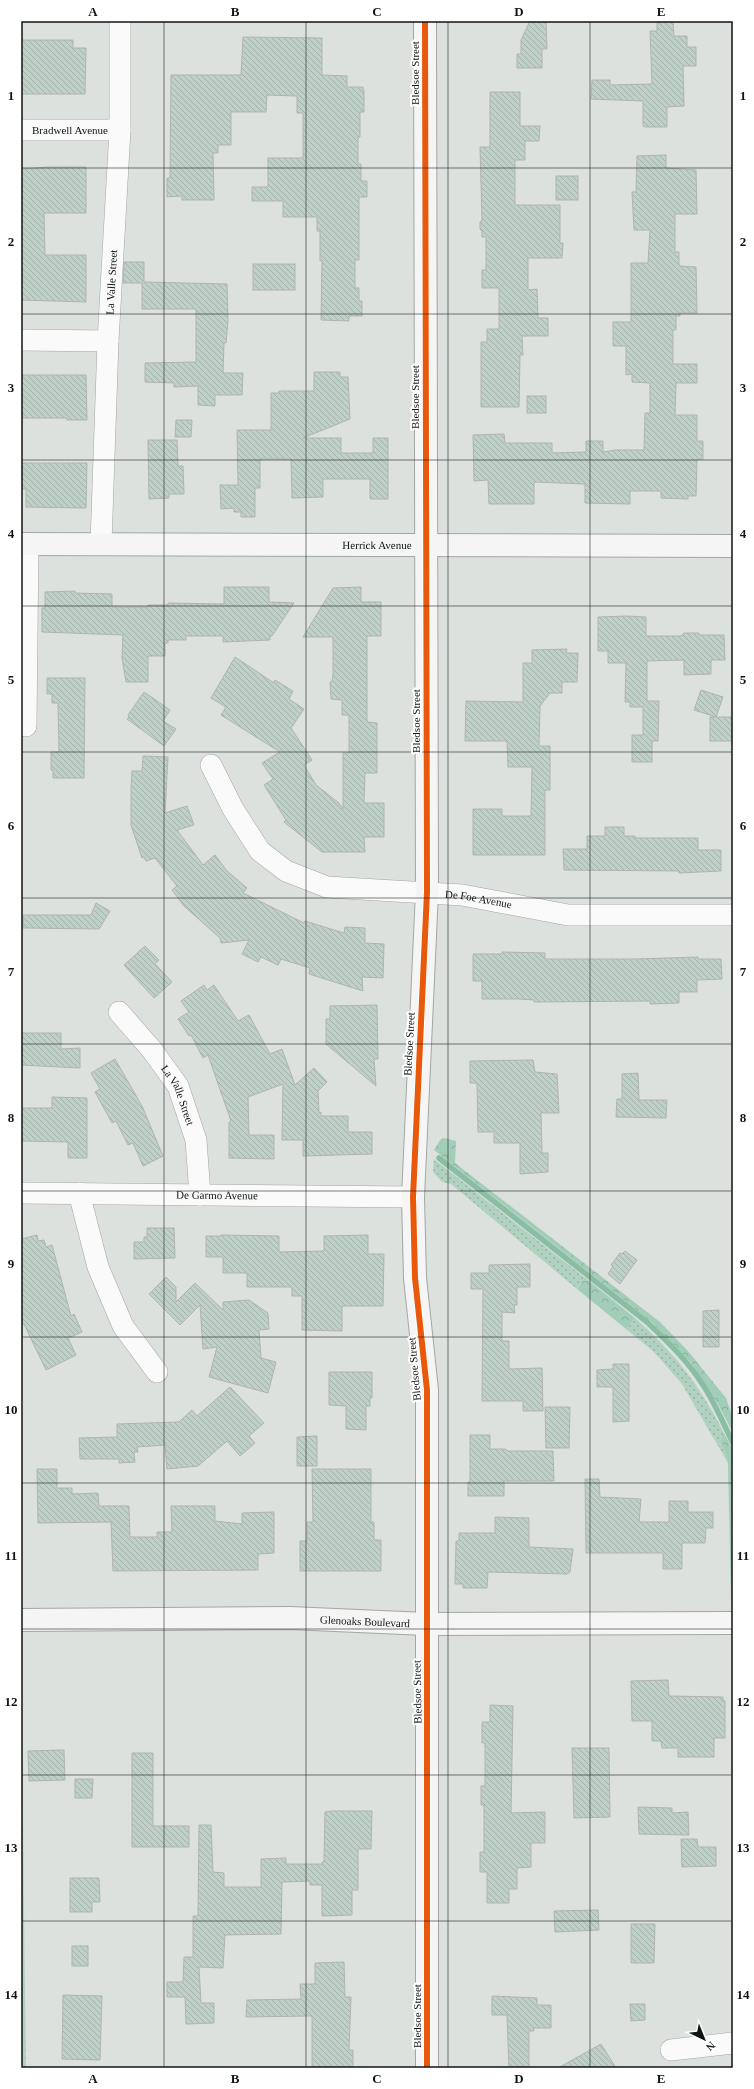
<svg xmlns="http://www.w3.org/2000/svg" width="754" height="2089" font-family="Georgia,serif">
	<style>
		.grass { fill: url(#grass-dots) }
		.forest { fill: url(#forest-crowns) }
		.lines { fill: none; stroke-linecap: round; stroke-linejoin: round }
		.stream { stroke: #89bea3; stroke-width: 5.5 }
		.building { fill: url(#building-back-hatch); stroke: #b0b4b1 }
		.street-casing { stroke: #a2a6a4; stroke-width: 22 }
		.secondary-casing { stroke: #a2a6a4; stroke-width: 24 }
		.street { stroke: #fafafa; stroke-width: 21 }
		.secondary { stroke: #f5f5f6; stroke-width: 22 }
		.cycleway-casing { stroke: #fff; stroke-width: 8 }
		.cycleway { stroke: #e8590c; stroke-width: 6 }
		.grid { fill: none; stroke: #101412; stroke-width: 1; stroke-opacity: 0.55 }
		.labels { text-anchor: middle; stroke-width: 4; stroke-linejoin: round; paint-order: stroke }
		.street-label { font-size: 11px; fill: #101412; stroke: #fff }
		.neatline { fill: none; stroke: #101412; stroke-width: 1.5 }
		.grid-label { font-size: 13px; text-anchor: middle; font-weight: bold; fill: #101412 }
	</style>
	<defs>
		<pattern id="grass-dots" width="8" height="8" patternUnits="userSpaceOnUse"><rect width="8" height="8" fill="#b1d2c0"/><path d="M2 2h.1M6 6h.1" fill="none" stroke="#97b3a4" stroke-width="1.8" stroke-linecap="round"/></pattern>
		<pattern id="forest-crowns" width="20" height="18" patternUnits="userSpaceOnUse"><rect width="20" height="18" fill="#a2cdb8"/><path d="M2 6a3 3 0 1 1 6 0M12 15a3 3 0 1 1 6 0" fill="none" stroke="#8aaf9d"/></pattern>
		<pattern id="building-back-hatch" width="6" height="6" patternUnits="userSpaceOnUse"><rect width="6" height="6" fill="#bfd0c7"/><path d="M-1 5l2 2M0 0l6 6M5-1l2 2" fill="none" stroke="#a3b2aa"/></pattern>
	</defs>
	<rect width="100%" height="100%" fill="#dce1de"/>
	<g class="grass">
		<polygon points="434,1159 588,1280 583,1281 577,1289 451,1184 442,1182 433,1172"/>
		<path d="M635,1318c40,35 66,69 90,117l-4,5 7,23 -46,-79 -28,-32 -28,-23z"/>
		<polygon points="21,1662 26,2068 21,2068"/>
	</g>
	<g class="forest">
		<polygon points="444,1138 456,1141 455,1163 660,1322 688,1351 726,1398 732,1416 733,1433 719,1406 692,1364 653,1323 434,1150 440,1140"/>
		<polygon points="588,1280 635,1318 626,1329 577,1289 583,1281"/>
		<polygon points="723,1435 725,1435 733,1450 733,1599 731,1599 728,1463 721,1440"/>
	</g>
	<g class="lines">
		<path class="stream" d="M439,1158l208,164c20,19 41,39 56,63 12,18 20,38 30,58"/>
	</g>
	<g class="building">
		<polygon points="530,21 546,21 547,49 542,49 542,68 517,68 517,54 521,54 521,40"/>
		<polygon points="657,21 673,21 674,36 687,36 687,47 696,47 696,66 683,66 684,106 667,107 667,127 645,127 643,126 643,101 591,99 592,80 610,80 610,85 652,84 650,31 657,31"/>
		<polygon points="243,37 322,38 322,75 347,76 347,87 363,87 363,90 364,90 364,112 360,112 360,137 358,137 358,164 361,164 361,181 367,181 367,197 359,197 359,260 355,260 355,288 359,288 359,301 362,301 362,316 349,316 349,321 321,320 322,260 320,261 320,231 317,231 317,217 283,217 283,201 252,201 252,187 268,187 268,158 303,158 303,113 297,113 297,96 267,95 266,112 231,112 231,145 218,145 218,153 213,153 214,200 182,200 182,196 167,197 167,178 170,178 171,75 241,75"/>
		<polygon points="21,40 73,40 73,48 86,48 85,94 21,94"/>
		<polygon points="490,92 520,92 520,126 540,126 539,141 525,141 525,160 515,160 515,205 560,205 560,243 563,243 562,258 528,258 528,290 537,289 538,318 548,318 548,336 522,336 523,355 520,355 519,407 481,407 481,342 487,342 487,329 499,329 499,288 482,288 482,270 486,270 486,237 482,237 482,231 480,229 480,222 482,220 480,147 490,147"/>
		<polygon points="666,155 666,168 696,170 697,214 675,214 675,252 679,252 679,265 680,266 696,267 697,313 680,313 680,316 676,316 676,330 673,330 673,364 697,364 697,383 676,383 675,415 697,415 697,441 703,441 703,459 697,459 696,496 688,496 688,499 661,498 661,491 630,491 630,504 585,503 585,484 534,482 534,504 489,504 488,480 474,481 473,435 504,434 505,443 552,443 552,453 586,452 586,441 603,441 603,452 615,450 644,450 645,413 650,413 650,383 632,382 632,374 626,375 626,346 613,346 613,322 631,322 631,263 648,263 650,230 634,230 632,192 636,192 637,156"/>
		<polygon points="49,167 86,167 86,213 44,213 45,255 86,255 86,302 21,300 21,169"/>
		<rect x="556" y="176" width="22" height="24"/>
		<polygon points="124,262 144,262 144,282 227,284 228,321 226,343 224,343 223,373 243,373 242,395 215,395 215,406 198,405 198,386 174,387 174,383 145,382 145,363 196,362 196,309 142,309 142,283 123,283"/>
		<rect x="253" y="264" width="42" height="26"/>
		<polygon points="314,372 340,372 340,377 348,377 350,419 303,438 341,438 341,453 373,453 373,438 388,438 388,499 370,499 370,479 323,479 323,497 292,498 291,459 260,459 260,488 255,488 255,517 241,517 241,512 234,512 234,508 221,509 220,485 238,485 237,430 271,430 271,393 279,393 279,391 314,391"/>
		<polygon points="21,375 86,375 87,420 67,420 67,418 21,418"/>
		<rect x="527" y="396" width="19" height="17"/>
		<polygon points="176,420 192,420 191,437 175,437"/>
		<polygon points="148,440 177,440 178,466 183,466 184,494 169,494 169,498 149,499"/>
		<polygon points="21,463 87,463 86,508 26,507 26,489 21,489"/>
		<polygon points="224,587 269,587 269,602 294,603 272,636 270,636 270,640 223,642 223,636 186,636 186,640 168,640 168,643 165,643 165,656 148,656 148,682 126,682 122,658 123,635 42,632 42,608 45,608 45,592 75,591 75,593 112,594 112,607 148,607 148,605 168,605 168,603 224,604"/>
		<polygon points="361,587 361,602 381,602 381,636 367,636 367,722 377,723 377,773 365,773 364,803 384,803 384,837 364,837 365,852 322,852 284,822 286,820 264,785 273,779 262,763 280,752 221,715 226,707 211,698 235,657 274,683 275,680 293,691 289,699 304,709 291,728 312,760 304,765 316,785 339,803 343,809 343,753 349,753 349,715 342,715 342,700 331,699 330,682 332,682 333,674 333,637 303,637 333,588"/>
		<polygon points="627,616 646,617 646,636 681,636 684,633 699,633 699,635 724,635 725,660 711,660 711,674 684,675 684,660 647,661 647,701 659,701 658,741 652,741 652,762 632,762 632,735 643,735 643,707 630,707 630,702 625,702 626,663 608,663 608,651 598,651 598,617"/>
		<polygon points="567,649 566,653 578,653 577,682 562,682 562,693 550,693 540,706 539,746 550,746 550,790 545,790 545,855 473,855 473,809 502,809 502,816 531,816 532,767 508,767 507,741 465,741 466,701 523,702 523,663 532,663 532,650"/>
		<polygon points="47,678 85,678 84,778 53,778 53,770 51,770 51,752 59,752 58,703 52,703 52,694 47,694"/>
		<polygon points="701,690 723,697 716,717 694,710"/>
		<polygon points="144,692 170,710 163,721 176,729 164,746 127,719 129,717 128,715"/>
		<rect x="710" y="717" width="22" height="24"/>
		<polygon points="143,756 168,757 165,813 187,806 194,825 177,830 203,865 215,855 227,871 247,888 243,893 304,923 305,921 344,933 345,927 365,928 365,943 384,944 383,978 362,977 363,991 309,974 310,968 281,959 278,965 261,957 258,962 242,954 249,940 221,943 220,938 184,906 172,890 177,886 155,858 146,861 144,857 142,858 131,825 131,788 132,771 142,771"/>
		<polygon points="605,827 624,827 624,836 635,836 635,838 698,838 698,850 721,850 721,871 679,873 679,871 564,870 563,849 587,849 587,836 605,836"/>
		<polygon points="96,903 110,911 99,929 23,928 23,915 91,915"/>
		<polygon points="145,946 159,960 155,964 172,982 154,998 124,965"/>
		<polygon points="502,952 545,953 545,959 636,959 698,957 698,959 721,959 722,979 697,980 697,992 679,992 679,1003 650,1004 650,1001 534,1002 534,1000 519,999 482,999 482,981 473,981 473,954 502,954"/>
		<polygon points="204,985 207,990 214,985 238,1021 249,1015 270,1054 282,1049 295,1085 314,1068 327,1082 318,1091 319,1113 321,1112 321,1116 348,1116 348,1132 372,1132 372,1154 303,1156 303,1140 282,1140 283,1084 248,1097 249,1135 274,1135 274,1159 229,1158 229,1122 231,1121 208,1055 203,1058 191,1035 189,1036 178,1019 189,1012 181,1001"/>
		<polygon points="377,1005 378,1059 374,1059 376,1086 326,1044 326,1019 330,1019 330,1006"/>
		<polygon points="21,1033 61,1033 61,1049 80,1048 80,1068 21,1065"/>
		<polygon points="115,1059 142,1106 163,1156 143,1166 133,1143 128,1145 116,1121 112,1123 95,1092 100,1089 91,1073"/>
		<polygon points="533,1060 535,1072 557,1074 559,1113 541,1113 542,1153 548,1153 548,1172 520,1174 520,1143 494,1143 494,1132 478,1132 477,1083 470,1083 470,1061"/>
		<polygon points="638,1073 639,1100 667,1100 666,1118 616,1117 617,1099 622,1099 622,1074"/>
		<polygon points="52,1097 87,1098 87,1158 68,1158 68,1142 21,1141 21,1108 52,1108"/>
		<polygon points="147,1228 174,1228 175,1258 134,1259 134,1242 144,1242 144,1237 147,1237"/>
		<polygon points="37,1235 38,1241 44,1240 46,1247 52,1245 71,1316 74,1314 82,1332 68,1338 76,1355 46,1370 24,1324 21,1325 21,1239"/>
		<polygon points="221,1235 279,1236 279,1252 324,1251 324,1236 368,1235 368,1254 384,1254 383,1306 342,1306 342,1331 302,1330 302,1296 292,1296 292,1287 247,1287 247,1273 223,1273 223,1257 206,1257 206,1236 221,1236"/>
		<polygon points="625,1251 637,1260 620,1284 608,1274 613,1266 611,1265 620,1253 622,1254"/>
		<polygon points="530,1264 530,1287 517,1287 517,1305 514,1305 515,1313 502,1312 502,1341 509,1341 509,1369 542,1368 543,1411 523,1411 523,1401 482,1401 483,1289 471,1289 471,1273 489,1273 489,1265"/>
		<polygon points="166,1277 176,1287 176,1302 195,1283 223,1310 223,1302 249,1300 268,1313 269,1329 259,1330 261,1358 276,1362 268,1393 209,1377 217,1347 203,1349 200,1305 180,1325 149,1294"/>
		<polygon points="719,1310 719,1347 703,1347 703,1311"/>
		<polygon points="613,1364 629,1364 629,1421 613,1422 613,1387 597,1387 597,1370 613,1369"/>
		<polygon points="329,1372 372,1372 372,1398 370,1398 370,1406 366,1406 366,1430 346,1429 346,1406 329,1405"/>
		<polygon points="230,1387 264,1423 249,1436 255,1443 240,1456 227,1441 198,1466 167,1469 165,1445 137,1447 138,1452 134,1452 135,1462 119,1463 119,1459 80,1459 79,1438 117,1437 117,1424 179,1422 192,1410 197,1416"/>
		<polygon points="545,1407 570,1407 569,1448 546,1448"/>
		<polygon points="470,1435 490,1435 490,1449 505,1449 508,1451 553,1451 554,1481 504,1481 504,1496 468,1496 468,1482 470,1482"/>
		<polygon points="317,1436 317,1466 297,1466 297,1437"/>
		<polygon points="37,1469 57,1469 57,1488 72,1488 72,1494 98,1493 99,1506 129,1506 130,1537 157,1537 157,1532 172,1532 171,1506 215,1506 215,1521 242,1524 242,1513 274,1512 274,1553 258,1554 258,1570 113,1571 111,1522 38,1523"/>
		<polygon points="312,1469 371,1469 371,1522 374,1522 374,1540 381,1540 381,1571 300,1571 300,1541 307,1541 307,1522 313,1522"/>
		<polygon points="585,1479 599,1479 600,1497 641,1499 639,1522 669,1522 669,1501 688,1501 688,1512 713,1512 713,1528 706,1528 705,1543 682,1543 682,1569 663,1569 663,1553 586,1553"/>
		<polygon points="495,1517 529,1518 529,1547 573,1549 570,1572 567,1574 488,1572 487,1588 463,1588 463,1584 455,1584 456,1541 459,1541 459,1533 495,1533"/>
		<polygon points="668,1680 669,1696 723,1697 723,1701 725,1701 725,1738 714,1738 714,1757 678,1757 678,1748 662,1748 661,1741 652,1741 652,1721 632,1721 631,1681"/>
		<polygon points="490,1705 513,1706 511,1813 545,1812 545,1843 531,1843 531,1867 517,1868 517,1889 509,1889 509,1903 487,1903 487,1872 480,1872 480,1852 484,1852 484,1805 481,1805 481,1786 485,1786 485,1743 482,1743 482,1722 490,1722"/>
		<polygon points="572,1748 609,1748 610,1817 574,1818"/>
		<polygon points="64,1750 65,1780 29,1781 28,1751"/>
		<polygon points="132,1753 153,1753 153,1826 189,1826 189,1847 132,1847"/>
		<polygon points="75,1779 93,1779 92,1798 75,1798"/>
		<polygon points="638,1807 672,1808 672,1813 688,1812 689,1835 639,1834"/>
		<polygon points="332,1811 372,1811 371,1849 358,1849 358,1890 352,1890 352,1915 322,1916 322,1885 310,1885 310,1881 282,1882 281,1934 225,1935 223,1968 199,1967 201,2003 214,2003 214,2023 186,2024 185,1997 167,1997 167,1982 183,1982 184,1957 193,1957 193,1916 198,1916 199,1825 211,1825 213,1872 224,1873 224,1887 261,1887 261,1859 286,1858 286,1864 322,1864 322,1862 324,1862 325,1812"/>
		<polygon points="681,1839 697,1839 698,1847 716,1847 716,1866 682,1867"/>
		<polygon points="70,1878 99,1878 100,1902 92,1902 92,1912 70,1912"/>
		<polygon points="598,1910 599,1930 555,1932 554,1911"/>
		<polygon points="631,1924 655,1924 654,1963 631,1963"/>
		<rect x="72" y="1946" width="16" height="20"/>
		<polygon points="344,1962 345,1997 351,1997 349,2050 353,2050 353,2068 312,2068 312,2016 246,2017 247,2000 301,1999 300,1984 315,1984 315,1963"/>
		<polygon points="63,1995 102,1996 100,2060 62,2059"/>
		<polygon points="492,1996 537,1998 537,2005 551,2005 551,2028 533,2028 534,2031 529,2031 529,2068 509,2068 507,2015 492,2015"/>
		<polygon points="630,2004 645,2004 645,2020 631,2021"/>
		<polygon points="601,2044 616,2068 558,2068"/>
	</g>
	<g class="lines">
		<defs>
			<g id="street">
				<path id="s1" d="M21,130h99"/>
				<polyline points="21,340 108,341"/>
				<path id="s2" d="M101,544l7,-203 12,-211v-109"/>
				<polyline points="26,726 28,544"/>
				<path id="s3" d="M211,765l22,44 27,42 26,20 41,16 135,8 106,20h165"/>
				<path id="s4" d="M119,1012l33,38 26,36 18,54 4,55"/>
				<path id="s5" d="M21,1193l392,4"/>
				<polyline points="79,1193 98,1267 123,1326 157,1372"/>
				<polyline points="671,2050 733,2043"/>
			</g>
			<g id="secondary">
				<polyline points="425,21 427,892 413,1197 415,1278 427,1390 427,2068"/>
				<path id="s6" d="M21,544l712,2"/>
				<path id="s7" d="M21,1620l269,-2 136,6 307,-1"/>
			</g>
		</defs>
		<use href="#street" class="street-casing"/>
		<use href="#secondary" class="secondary-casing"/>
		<use href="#street" class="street"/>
		<use href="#secondary" class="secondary"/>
		<defs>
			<polyline id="cycleway" points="425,21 427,892 413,1197 415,1278 427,1390 427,2068"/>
		</defs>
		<use href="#cycleway" class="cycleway-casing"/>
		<use href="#cycleway" class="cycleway"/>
	</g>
	<path class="grid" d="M164,21v2047M306,21v2047M448,21v2047M590,21v2047M21,168h712M21,314h712M21,460h712M21,606h712M21,752h712M21,898h712M21,1044h712M21,1191h712M21,1337h712M21,1483h712M21,1629h712M21,1775h712M21,1921h712"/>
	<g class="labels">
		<g class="street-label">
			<text transform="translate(415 73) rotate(-90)" y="4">Bledsoe Street</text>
			<text dy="4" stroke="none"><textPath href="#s1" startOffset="49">Bradwell Avenue</textPath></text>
			<text dy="4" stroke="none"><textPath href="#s2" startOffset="262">La Valle Street</textPath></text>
			<text transform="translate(415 397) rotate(-90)" y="4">Bledsoe Street</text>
			<text dy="4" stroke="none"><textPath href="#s6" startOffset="356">Herrick Avenue</textPath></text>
			<text transform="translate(416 721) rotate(-90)" y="4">Bledsoe Street</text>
			<text dy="4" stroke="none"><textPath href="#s3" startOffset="328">De Foe Avenue</textPath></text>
			<text transform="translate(409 1044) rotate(-87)" y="4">Bledsoe Street</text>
			<text dy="4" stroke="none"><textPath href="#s4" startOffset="103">La Valle Street</textPath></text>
			<text dy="4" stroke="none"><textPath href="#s5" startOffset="196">De Garmo Avenue</textPath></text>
			<text transform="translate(414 1369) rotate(-95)" y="4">Bledsoe Street</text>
			<text dy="4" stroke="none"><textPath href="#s7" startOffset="344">Glenoaks Boulevard</textPath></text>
			<text transform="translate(417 1692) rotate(-91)" y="4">Bledsoe Street</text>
			<text transform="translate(417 2016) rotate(-90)" y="4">Bledsoe Street</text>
		</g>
	</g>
	<rect width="754" height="2089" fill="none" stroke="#ffffff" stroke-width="44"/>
	<g transform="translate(704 2039) rotate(137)" stroke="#ffffff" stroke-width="3" paint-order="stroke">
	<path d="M0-3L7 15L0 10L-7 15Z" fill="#101412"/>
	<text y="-6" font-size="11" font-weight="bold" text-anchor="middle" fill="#101412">N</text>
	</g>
	<rect x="22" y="22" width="710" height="2045" class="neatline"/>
	<g class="grid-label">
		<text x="93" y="16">A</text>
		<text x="235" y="16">B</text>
		<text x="377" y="16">C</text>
		<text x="519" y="16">D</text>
		<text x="661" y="16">E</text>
		<text x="11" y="100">1</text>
		<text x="743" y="100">1</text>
		<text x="11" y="246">2</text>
		<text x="743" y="246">2</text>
		<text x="11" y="392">3</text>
		<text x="743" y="392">3</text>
		<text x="11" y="538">4</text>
		<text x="743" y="538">4</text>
		<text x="11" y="684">5</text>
		<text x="743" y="684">5</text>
		<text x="11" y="830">6</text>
		<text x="743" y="830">6</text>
		<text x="11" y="976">7</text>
		<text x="743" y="976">7</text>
		<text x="11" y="1122">8</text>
		<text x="743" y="1122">8</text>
		<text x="11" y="1268">9</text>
		<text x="743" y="1268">9</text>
		<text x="11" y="1414">10</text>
		<text x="743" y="1414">10</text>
		<text x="11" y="1560">11</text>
		<text x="743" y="1560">11</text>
		<text x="11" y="1706">12</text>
		<text x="743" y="1706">12</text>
		<text x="11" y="1852">13</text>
		<text x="743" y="1852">13</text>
		<text x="11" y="1999">14</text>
		<text x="743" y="1999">14</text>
		<text x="93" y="2083">A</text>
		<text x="235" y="2083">B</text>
		<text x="377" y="2083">C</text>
		<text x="519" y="2083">D</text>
		<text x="661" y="2083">E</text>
	</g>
</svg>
